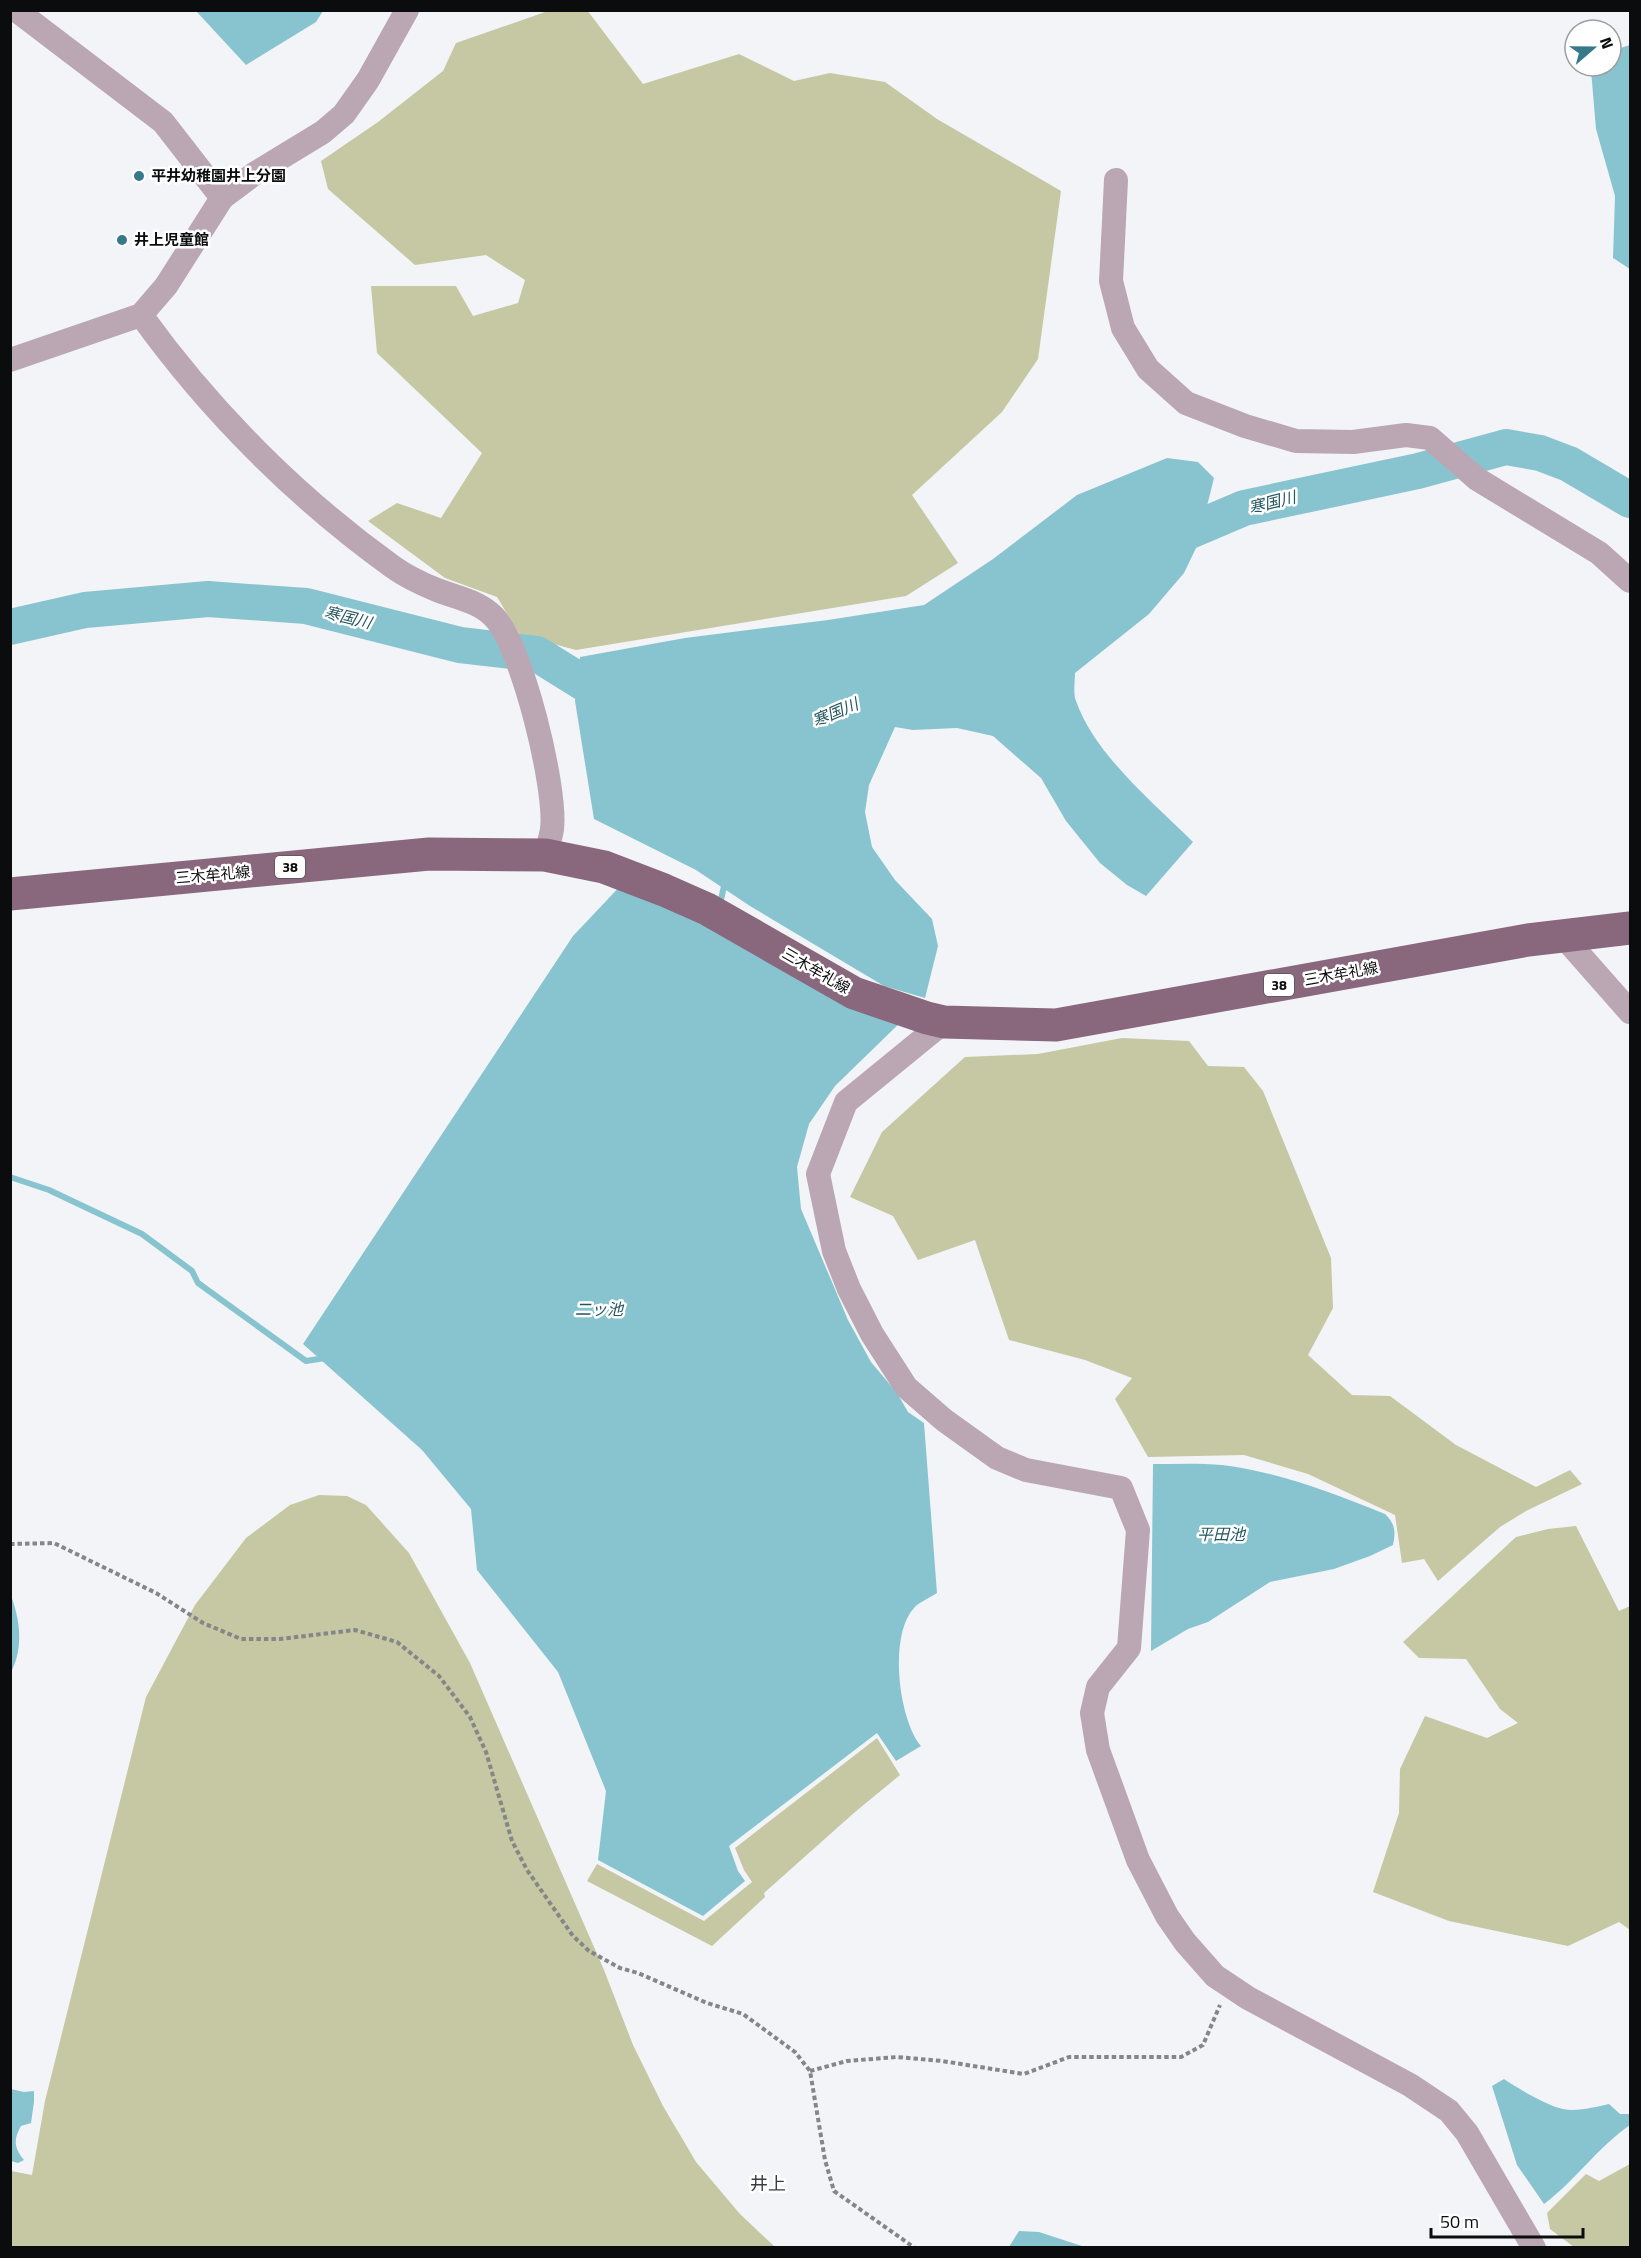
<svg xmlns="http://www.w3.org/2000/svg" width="1641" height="2258" font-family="'Titillium Web','Noto Sans JP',sans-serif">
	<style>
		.green { fill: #c5c8a2 }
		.water { fill: #88c4cf }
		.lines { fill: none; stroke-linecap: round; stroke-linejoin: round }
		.stream { stroke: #88c4cf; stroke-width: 6 }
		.river { stroke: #88c4cf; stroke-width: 36 }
		.path { stroke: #858688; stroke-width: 4; stroke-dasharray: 4.5 3; stroke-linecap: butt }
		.minor { stroke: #bba7b3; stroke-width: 24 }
		.primary { stroke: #89677d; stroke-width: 33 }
		.poi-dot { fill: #36798a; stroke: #fff; stroke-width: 2 }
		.labels { text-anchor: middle; stroke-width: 5; stroke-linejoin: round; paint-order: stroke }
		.shield { fill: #fff; stroke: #545556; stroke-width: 1.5 }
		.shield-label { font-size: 14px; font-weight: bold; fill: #0b0c0d }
		.poi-label { font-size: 15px; font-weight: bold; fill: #0b0c0d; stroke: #fff; text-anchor: start }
		.street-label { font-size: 15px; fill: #0b0c0d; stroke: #fff }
		.water-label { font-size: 16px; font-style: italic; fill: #245760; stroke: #fff }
		.quarter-label { font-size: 18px; fill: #3b3d3f; stroke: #fff }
	</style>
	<rect width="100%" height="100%" fill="#f2f4f7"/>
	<g class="green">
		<polygon points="587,10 643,84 739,54 794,81 830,73 885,82 937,119 1061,191 1038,359 1002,412 912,495 958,563 906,596 576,650 520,635 497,597 445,578 368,521 397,503 441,518 482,453 377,353 371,286 456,286 473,316 518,303 525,280 486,255 415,265 328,189 321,161 378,122 443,71 456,43 548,11"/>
		<polygon points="1122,1038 1189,1041 1208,1066 1244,1067 1263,1091 1331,1258 1333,1308 1308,1355 1352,1395 1390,1396 1456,1445 1536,1487 1570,1470 1582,1484 1526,1511 1500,1527 1438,1581 1424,1559 1402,1563 1395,1515 1308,1474 1244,1455 1148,1457 1115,1399 1132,1378 1085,1360 1009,1340 975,1240 918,1260 893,1216 850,1197 882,1132 965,1057 1038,1054"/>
		<polygon points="319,1495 347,1496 366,1505 409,1553 470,1663 604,1970 633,2045 663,2106 696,2162 740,2214 775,2247 11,2247 11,2171 32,2175 45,2101 146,1697 195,1605 246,1538 290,1505"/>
		<polygon points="1576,1526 1619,1611 1630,1606 1630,1930 1619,1922 1568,1946 1449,1921 1373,1892 1399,1813 1400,1769 1425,1716 1487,1738 1518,1723 1500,1709 1466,1659 1419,1658 1403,1642 1516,1537 1548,1529"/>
		<polygon points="877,1738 900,1775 855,1812 764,1893 765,1897 712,1946 587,1881 597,1864 704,1921 752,1882 744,1870 735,1848"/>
		<polygon points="1630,2164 1630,2247 1574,2247 1550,2229 1547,2213 1586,2174 1599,2181"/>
	</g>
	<g class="water">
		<polygon points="196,11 323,11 316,22 246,65"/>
		<polygon points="1630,45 1630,269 1613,258 1615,196 1596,129 1591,70 1595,66 1611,66 1611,51"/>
		<path d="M1167,458l31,4 16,16 -17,68 -13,27 -35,41 -74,59c0,8 -2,20 1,28 19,54 77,101 117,141l-47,54 -19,-11 -27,-22 -34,-42 -25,-43 -48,-42 -36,-8 -44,2 -18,-3 -26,58 -4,27 7,35 23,33 37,39 6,27 -13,52 -41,-12 -134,-80 -54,-36 -102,-51 -19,-118 5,-44 105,-19 143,-18 96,-15 69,-46 84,-64z"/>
		<path d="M624,882l283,134 -72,70 -26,38 -12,43 4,42 47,111 23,42 26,31 11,19 16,11 13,170c-7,5 -18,9 -23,15 -26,28 -15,112 7,138l-25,15 -19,-28 -148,113 9,25 7,10 -42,35 -105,-56 8,-69 -48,-119 -81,-102 -6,-61 -49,-59 -119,-106 270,-408z"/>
		<path d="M1153,1464c23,0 47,-1 69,1 57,7 110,28 163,49 10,10 11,17 8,31l-23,11 -36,13 -64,13 -62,40 -20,7 -37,22z"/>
		<path d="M10,1593c10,26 14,54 1,79z"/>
		<path d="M1504,2079c13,9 44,27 59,30 14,3 32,-2 46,-5l11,10h10v11c-32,22 -54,55 -86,79l-27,-39 -25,-79z"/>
		<path d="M11,2089l13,3 10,-1v11l-3,21 -10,3c-8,14 -7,22 3,34l-6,3 -7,-2z"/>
		<polygon points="1019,2231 1039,2232 1085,2247 1009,2247"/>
	</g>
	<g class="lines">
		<g class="stream">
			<polyline points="720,904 725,882"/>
			<polyline points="10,1177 49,1190 142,1234 192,1271 198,1283 306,1361 325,1358"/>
		</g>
		<g class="river">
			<polyline points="1157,545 1244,508 1418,471 1506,447 1540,453 1569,464 1630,500"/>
			<polyline points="10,627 85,610 208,599 306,606 460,645 537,654 619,705"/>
		</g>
		<g class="path">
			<polyline points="10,1544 54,1543 156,1593 203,1623 241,1639 280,1639 355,1630 397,1642 439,1676 470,1717 486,1752 512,1841 527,1870 573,1936 589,1951 620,1968 638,1973 707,2003 743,2014 795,2052 810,2071 825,2160 834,2191 915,2248"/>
			<polyline points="810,2071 847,2061 897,2057 942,2061 1024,2074 1069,2057 1181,2057 1203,2045 1220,2005"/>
		</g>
		<g class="minor">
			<polyline points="16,10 163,122 222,198"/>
			<polyline points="1116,180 1111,281 1123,328 1148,369 1186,403 1245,426 1296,441 1353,442 1406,435 1430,438 1477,479 1599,553 1630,581"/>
			<path d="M141,315c69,96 156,183 252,252 14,10 29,17 44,23 20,8 42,11 57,27 28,28 63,172 58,212 -1,9 -5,18 -7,26"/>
			<polyline points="10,360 141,315 166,286 222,198 254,174 323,132 344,114 368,80 407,10"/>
			<polyline points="1563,936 1630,1012"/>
			<polyline points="944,1022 846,1102 818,1174 834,1251 849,1289 872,1334 906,1387 944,1420 997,1458 1026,1470 1121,1488 1138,1530 1129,1648 1098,1687 1092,1713 1098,1750 1138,1860 1167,1916 1185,1942 1215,1976 1248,1998 1410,2085 1449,2111 1467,2133 1534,2248"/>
		</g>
		<polyline class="primary" points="10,894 429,854 545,855 604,867 664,890 707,909 854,993 927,1018 944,1022 1056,1025 1528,940 1630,928"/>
	</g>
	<g class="poi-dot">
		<circle cx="139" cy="176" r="6"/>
		<circle cx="122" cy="240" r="6"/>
	</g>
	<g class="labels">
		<g class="shield">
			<rect x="275" y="856" width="30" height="22" rx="4.5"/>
			<rect x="1264" y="974" width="30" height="22" rx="4.5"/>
		</g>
		<g class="shield-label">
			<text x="290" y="872">38</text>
			<text x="1279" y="990">38</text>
		</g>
		<g class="poi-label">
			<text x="151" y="181">平井幼稚園井上分園</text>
			<text x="134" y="245">井上児童館</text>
		</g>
		<g class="street-label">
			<text transform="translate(213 875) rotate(-5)" y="5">三木牟礼線</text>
			<text transform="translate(816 971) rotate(30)" y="5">三木牟礼線</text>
			<text transform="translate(1341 974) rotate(-10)" y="5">三木牟礼線</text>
		</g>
		<g class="water-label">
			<text transform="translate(1272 502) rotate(-14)" y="6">寒国川</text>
			<text transform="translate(348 617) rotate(14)" y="6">寒国川</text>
			<text transform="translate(835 712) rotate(-23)" y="6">寒国川</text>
			<text x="599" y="1315">二ッ池</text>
			<text x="1221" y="1540">平田池</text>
		</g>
		<g class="quarter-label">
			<text x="768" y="2190">井上</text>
		</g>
	</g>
	<rect width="1641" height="2258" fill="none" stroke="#0b0c0d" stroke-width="24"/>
	<g transform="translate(1593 48) rotate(70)"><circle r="28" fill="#ffffff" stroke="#9d9e9e" stroke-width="1.5"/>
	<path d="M0-4.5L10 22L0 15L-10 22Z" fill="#36798a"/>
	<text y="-9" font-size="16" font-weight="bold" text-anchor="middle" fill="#0b0c0d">N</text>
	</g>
	<path d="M1431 2228v9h152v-9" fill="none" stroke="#0b0c0d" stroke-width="3"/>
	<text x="1440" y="2228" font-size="18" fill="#0b0c0d" stroke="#ffffff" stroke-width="4.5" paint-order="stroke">50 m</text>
</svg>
